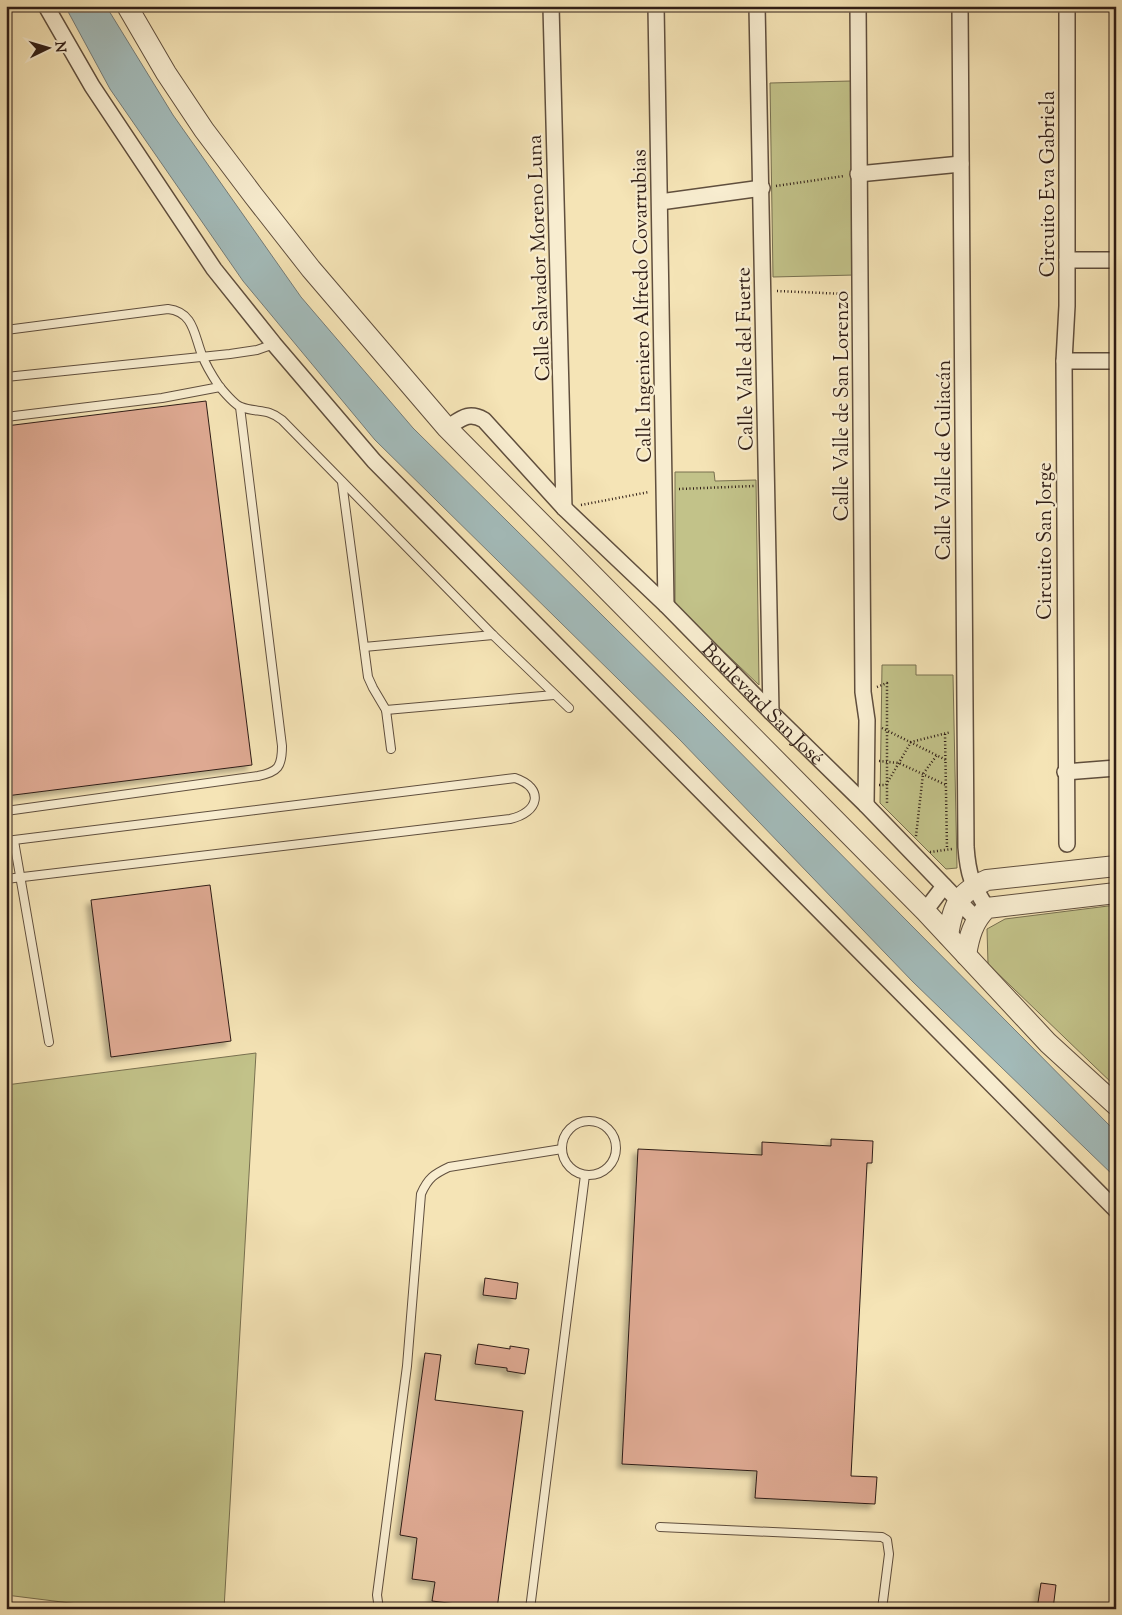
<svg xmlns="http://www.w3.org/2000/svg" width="1122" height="1615" font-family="'Sorts Mill Goudy',serif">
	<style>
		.green { fill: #c2c289; stroke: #787050 }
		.water { fill: #a3bbba; stroke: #757c78 }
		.building { fill: #dea992; stroke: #2f1d16; filter: url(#shadow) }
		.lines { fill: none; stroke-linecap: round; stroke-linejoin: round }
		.service-casing { stroke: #604f3e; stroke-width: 10 }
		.minor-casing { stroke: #604f3e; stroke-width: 18 }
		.tertiary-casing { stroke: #604f3e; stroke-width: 22 }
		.path { stroke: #2f1d16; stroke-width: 2.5; stroke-dasharray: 1 2.5; stroke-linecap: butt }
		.service { stroke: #f8edd0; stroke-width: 8 }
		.minor { stroke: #f8edd0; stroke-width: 15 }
		.tertiary { stroke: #f8edd0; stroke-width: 20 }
		.labels { text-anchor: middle; stroke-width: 4.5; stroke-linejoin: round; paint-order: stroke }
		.street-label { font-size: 20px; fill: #2f1d16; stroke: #f8edd0 }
	</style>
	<defs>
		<filter id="shadow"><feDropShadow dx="-4.5" dy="4.5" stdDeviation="2.5" flood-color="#0004"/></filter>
	</defs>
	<rect width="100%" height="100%" fill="#f5e4b6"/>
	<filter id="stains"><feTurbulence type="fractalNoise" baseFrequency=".004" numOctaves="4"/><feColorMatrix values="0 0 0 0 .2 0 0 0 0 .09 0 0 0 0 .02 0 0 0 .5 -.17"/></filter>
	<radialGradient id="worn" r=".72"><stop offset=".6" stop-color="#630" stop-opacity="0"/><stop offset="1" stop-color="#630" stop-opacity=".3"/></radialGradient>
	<g class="green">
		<polygon points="851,81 855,275 773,277 770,83"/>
		<polygon points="675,472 714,472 715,481 756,480 759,685 675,605"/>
		<polygon points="882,665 916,665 916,675 953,675 957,868 946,869 880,803"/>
		<polygon points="1116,905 1116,1087 988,964 987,929 1005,919"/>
		<polygon points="256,1053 224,1609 118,1609 6,1595 6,1085"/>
	</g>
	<polygon class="water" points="65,6 106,6 173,115 301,297 413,428 703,715 1116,1132 1116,1178 913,982 680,740 375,440 243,281 110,89"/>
	<g class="building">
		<polygon points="206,401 252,765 6,796 6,426"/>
		<polygon points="210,885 231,1041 111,1057 91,900"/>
		<polygon points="831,1139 873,1141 872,1163 867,1163 851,1476 877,1477 875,1504 755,1498 757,1471 622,1464 638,1149 762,1155 762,1142 831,1146"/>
		<polygon points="485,1278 518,1283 516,1299 483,1295"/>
		<polygon points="478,1344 510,1349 510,1346 529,1349 525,1374 507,1371 507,1368 475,1364"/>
		<polygon points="425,1353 441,1355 435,1400 523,1411 497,1609 432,1601 435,1582 412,1579 417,1538 400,1535"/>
		<polygon points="1041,1583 1056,1585 1053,1609 1037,1609"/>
	</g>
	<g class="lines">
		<defs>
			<g id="service">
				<path d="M6,330l162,-21c26,3 26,26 34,46 4,11 11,22 17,31 5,6 16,19 22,21 16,6 27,1 41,13l211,215 76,73"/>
				<polyline points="6,377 230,354 257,350 274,344"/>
				<polyline points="6,417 162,398 220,387"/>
				<polyline points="342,482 368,677 373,688 386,710 391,749"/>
				<polyline points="364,647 493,635"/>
				<polyline points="386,710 554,695"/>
				<path d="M6,811l252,-35c20,-4 24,-9 24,-30l-42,-339"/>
				<path d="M6,841l509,-63c30,10 24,35 -5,41l-504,60"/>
				<polyline points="14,841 49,1042"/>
				<circle cx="589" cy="1148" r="27"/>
				<polyline points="660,1527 882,1537 887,1540 889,1554 882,1609"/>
				<path d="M379,1609l-2,-14 30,-229 14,-172c7,-16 13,-20 28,-27l113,-18"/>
				<polyline points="530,1609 585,1175"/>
			</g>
			<g id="minor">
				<polyline points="46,6 92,86 214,269 274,344 374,461 1116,1210"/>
				<polyline points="551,6 564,508"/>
				<polyline points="656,6 666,605"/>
				<polyline points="757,6 771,712"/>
				<polyline points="858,6 863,692 867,720 866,805"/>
				<path d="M960,6l6,841c2,28 6,38 21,61"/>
				<polyline points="858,174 961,164"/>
				<polyline points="660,202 762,188"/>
				<polyline points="1067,260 1116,260"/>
				<polyline points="1064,361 1116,361"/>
				<path id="s1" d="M447,428c14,-9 21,-17 37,-8l80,88 102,97 105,107 95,93 111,115"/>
				<polyline points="1065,772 1116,768"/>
				<polyline points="1067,844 1064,361 1067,306 1067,6"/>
				<polyline points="925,911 944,886"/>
			</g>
			<g id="tertiary">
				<polyline points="127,6 166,73 204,130 253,195 311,269 447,428 925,911 1048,1043 1116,1105"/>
				<path d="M948,935c5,-30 10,-42 39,-55l129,-14"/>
				<path d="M966,955c3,-18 7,-34 21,-47l129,-15"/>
			</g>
		</defs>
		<use href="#service" class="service-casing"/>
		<use href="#minor" class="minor-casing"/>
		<use href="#tertiary" class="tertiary-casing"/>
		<g class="path">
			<polyline points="776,186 844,176"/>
			<polyline points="777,291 846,294"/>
			<polyline points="679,489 754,486"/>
			<polyline points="581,505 649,492"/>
			<polyline points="877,687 887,683 887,805"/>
			<polyline points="882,728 946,760"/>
			<polyline points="945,734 947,849"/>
			<polyline points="879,761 899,763 946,785"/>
			<polyline points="879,785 886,785 911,742 951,732"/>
			<polyline points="916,836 923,774 937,755"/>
			<polyline points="930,852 952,849"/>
		</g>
		<use href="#service" class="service"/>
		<use href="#minor" class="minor"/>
		<use href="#tertiary" class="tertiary"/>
	</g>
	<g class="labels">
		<g class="street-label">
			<text transform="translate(1047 184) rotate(-90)" y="7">Circuito Eva Gabriela</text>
			<text transform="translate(538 258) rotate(-92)" y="7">Calle Salvador Moreno Luna</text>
			<text transform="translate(641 306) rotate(-91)" y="7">Calle Ingeniero Alfredo Covarrubias</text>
			<text transform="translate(744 359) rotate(-91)" y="7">Calle Valle del Fuerte</text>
			<text transform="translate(841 406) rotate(-90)" y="7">Calle Valle de San Lorenzo</text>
			<text transform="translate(943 460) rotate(-90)" y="7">Calle Valle de Culiacán</text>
			<text transform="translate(1044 541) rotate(-90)" y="7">Circuito San Jorge</text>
			<text dy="7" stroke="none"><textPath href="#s1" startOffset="439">Boulevard San José</textPath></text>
		</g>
	</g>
	<rect width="1122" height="1615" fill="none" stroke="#f5e4b6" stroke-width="25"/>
	<rect x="8" y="8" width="1107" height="1600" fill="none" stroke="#2f1d16" stroke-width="2.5"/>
	<rect x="12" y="12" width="1097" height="1590" fill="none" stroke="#2f1d16"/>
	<g transform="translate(48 48) rotate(85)" stroke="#f8edd0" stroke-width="4" paint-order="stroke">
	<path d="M0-4L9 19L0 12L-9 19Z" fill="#2f1d16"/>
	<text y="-8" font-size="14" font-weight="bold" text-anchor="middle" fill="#2f1d16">N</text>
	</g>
	<rect width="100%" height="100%" filter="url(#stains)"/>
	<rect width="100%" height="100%" fill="url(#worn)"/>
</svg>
